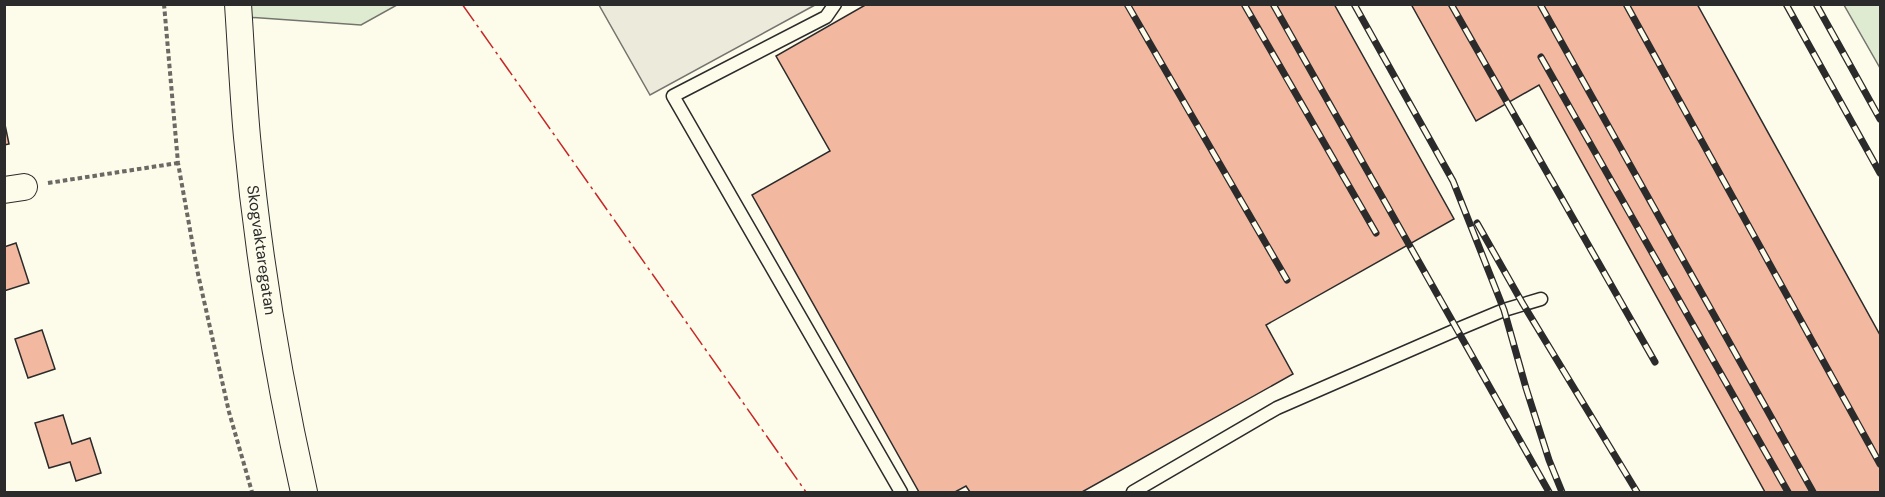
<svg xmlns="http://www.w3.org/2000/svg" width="1885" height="497" font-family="'DM Sans',sans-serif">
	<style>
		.green { fill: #deebd1; stroke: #74746e; stroke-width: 1.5 }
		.parking { fill: #eceadb; stroke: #74746e; stroke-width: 1.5 }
		.building { fill: #f2b8a0; stroke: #2b2b2b; stroke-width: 1.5 }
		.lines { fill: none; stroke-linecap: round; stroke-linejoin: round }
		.service-casing { stroke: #2b2b2b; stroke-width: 15 }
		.minor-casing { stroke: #2b2b2b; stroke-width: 28 }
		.path { stroke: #6a6964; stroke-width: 4; stroke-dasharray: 4.5 3; stroke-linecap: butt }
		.service { stroke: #fdfbea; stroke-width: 12 }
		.minor { stroke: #fdfbea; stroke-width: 26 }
		.rail-casing { stroke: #2b2b2b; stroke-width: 7 }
		.rail { stroke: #fdfbea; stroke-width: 4.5; stroke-dasharray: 14; stroke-linecap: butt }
		.power { stroke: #c62828; stroke-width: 1.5; stroke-dasharray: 21 4.5 3 4.5; stroke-linecap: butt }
		.labels { text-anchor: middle; stroke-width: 4.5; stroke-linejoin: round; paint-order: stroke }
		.street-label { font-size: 16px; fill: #2b2b2b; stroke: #fdfbea }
	</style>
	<rect width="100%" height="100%" fill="#fdfbea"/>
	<g class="green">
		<polygon points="244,5 397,5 361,25 245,17"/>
		<polygon points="1844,5 1880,5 1880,68"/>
	</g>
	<polygon class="parking" points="599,5 815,5 650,95"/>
	<g class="building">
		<polygon points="867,4 1334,4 1454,219 1266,325 1293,374 1082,492 970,492 966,486 955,492 919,492 752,195 830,151 776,56"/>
		<polygon points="1411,4 1697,4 1880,335 1880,492 1765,492 1539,85 1476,121"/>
		<polygon points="4,120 9,144 4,145"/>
		<polygon points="16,243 29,283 4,291 4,247"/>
		<polygon points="42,330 55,369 28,378 15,339"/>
		<polygon points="63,415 72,444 90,438 101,473 76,481 70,462 49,468 35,423"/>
	</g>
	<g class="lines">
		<defs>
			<g id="service">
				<polyline points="835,4 826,17 673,96 901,492"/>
				<polyline points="1133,492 1277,408 1456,330 1504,310 1541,299"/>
			</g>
			<g id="minor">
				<path d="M238,4c3,44 5,89 9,133 11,119 31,239 57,355"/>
				<polyline points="4,190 24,187"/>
			</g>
		</defs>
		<use href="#service" class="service-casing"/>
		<use href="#minor" class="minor-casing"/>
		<g class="path">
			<polyline points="164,4 178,163 198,274 229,412 252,492"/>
			<polyline points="48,183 178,163"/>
		</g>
		<use href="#service" class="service"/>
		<use href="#minor" class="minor"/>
		<defs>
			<g id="rail">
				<polyline points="1127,4 1287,280"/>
				<polyline points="1244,4 1376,233"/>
				<polyline points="1273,4 1549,492"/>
				<polyline points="1354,4 1453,181 1504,310 1526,388 1549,460 1562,492"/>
				<polyline points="1451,4 1655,362"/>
				<polyline points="1540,4 1813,492"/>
				<polyline points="1626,4 1880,464"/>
				<polyline points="1786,4 1880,173"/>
				<polyline points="1816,4 1880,119"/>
				<polyline points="1541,57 1788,492"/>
				<polyline points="1477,223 1523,304 1637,492"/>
			</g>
		</defs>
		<use href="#rail" class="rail-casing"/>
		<use href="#rail" class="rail"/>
		<polyline class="power" points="462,4 806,492"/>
	</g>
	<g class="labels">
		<g class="street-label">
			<text transform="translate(262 250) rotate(82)" y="6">Skogvaktaregatan</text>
		</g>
	</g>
	<rect width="1885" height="497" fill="none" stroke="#2b2b2b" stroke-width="12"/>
</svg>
